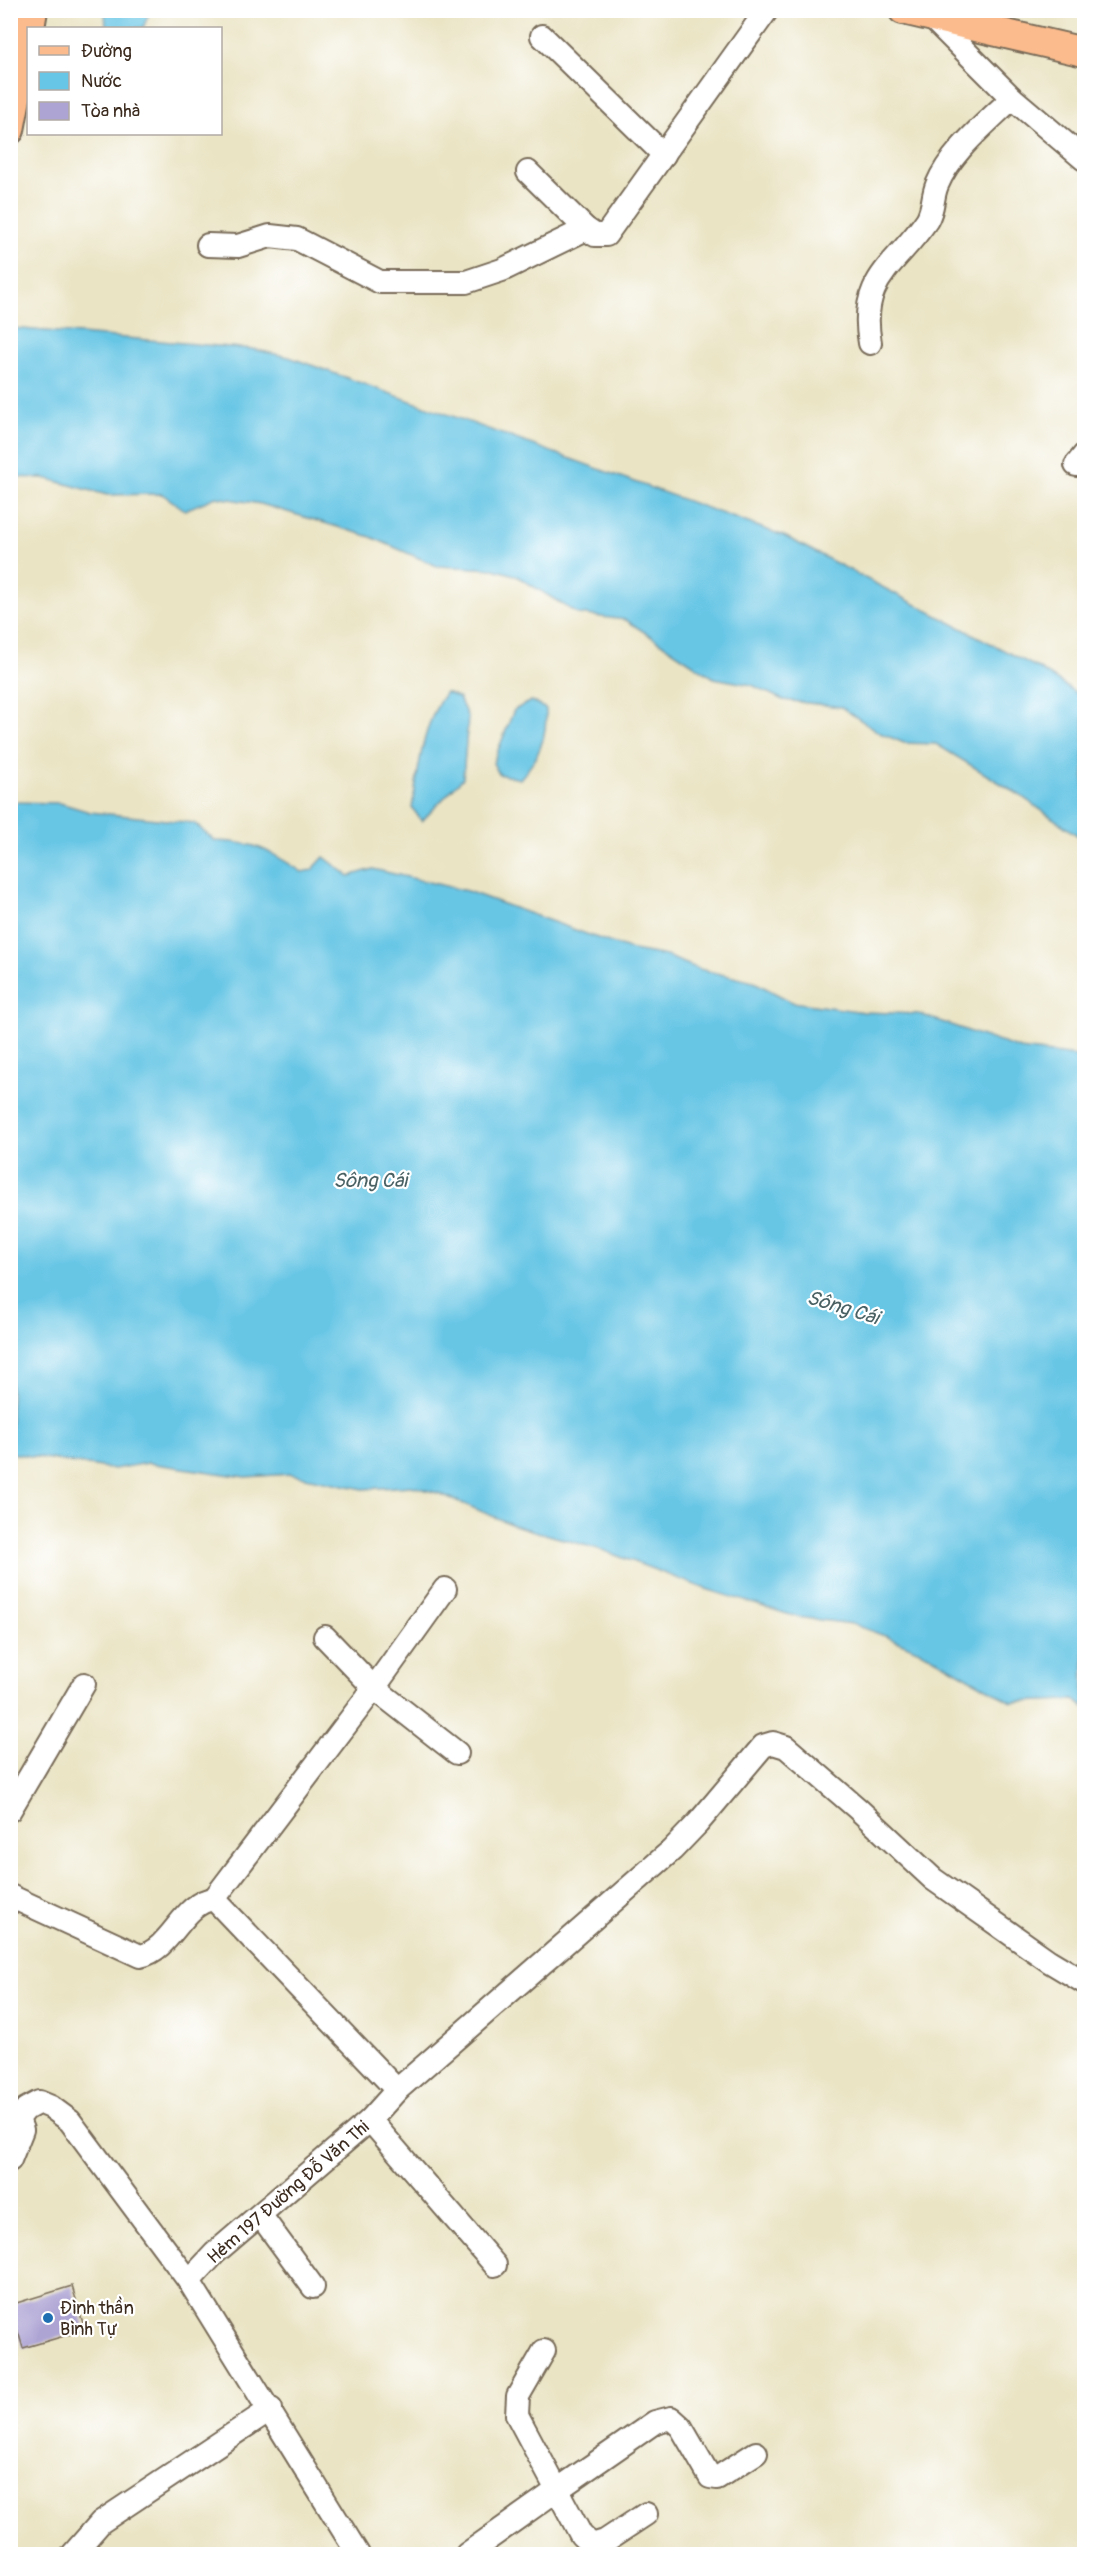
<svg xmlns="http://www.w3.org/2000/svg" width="1095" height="2565" font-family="Pangolin,sans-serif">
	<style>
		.water { fill: #67c6e5; stroke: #517882; stroke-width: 1.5 }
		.building { fill: #aea4d4 }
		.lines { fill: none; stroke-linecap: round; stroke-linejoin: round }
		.minor-casing { stroke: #786b58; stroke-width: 26 }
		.major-casing { stroke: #786b58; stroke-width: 32 }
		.minor { stroke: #fff; stroke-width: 22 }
		.major { stroke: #fbbb8c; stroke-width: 28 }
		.poi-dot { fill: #1f6fb2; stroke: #fff; stroke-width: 2 }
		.labels { text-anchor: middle; stroke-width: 4.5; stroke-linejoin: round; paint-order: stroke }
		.street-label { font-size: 18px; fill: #3b2a1e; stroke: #fff }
		.poi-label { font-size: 18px; fill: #3b2a1e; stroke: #fff; text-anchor: start }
		.water-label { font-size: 20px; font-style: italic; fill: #4a6164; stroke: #fff }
	</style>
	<rect width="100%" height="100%" fill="#fff"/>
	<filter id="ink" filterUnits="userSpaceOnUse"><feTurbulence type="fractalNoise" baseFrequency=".0167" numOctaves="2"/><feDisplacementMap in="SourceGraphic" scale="12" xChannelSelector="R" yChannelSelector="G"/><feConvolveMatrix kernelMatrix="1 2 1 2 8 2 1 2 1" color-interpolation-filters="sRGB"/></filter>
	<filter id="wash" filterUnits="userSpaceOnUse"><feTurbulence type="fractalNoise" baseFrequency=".008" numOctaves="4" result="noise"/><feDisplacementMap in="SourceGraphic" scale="24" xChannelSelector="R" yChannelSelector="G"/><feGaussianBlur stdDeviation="1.35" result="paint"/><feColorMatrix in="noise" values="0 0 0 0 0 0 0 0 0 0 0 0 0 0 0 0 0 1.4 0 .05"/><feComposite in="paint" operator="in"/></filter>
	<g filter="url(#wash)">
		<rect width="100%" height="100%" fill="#eae4c4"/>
		<g class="water">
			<polygon points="105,11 150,11 143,28 106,28"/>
			<polygon points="11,328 252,349 289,357 784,536 1038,668 1084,698 1084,840 1018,794 936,744 904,743 880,733 841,707 783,700 752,685 714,678 626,620 578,614 515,575 494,569 437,566 371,537 261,504 216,497 185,510 162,494 107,495 44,478 11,477"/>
			<path d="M446,692l13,6 9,20 -5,60 -41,43 -10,-13c7,-40 10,-84 34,-116z"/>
			<path d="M531,701l15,8c1,29 -7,49 -26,70l-21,-5 -6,-11 21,-53z"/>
			<path d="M10,802l50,1 30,9 104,11 21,18c42,1 53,9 87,31l10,-2 12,-13 25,19 24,-7 94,22 161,58 38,7 33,13 55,13 38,20 72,10 55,2 101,35 64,8v650l-10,-7 -63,2 -80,-46 -46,-20 -33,-12 -55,-7 -91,-28 -104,-39 -89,-25 -72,-31 -29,-8 -49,3 -72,-15 -46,3 -97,-14 -34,6 -103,-16z"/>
		</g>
		<g id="blocks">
			<polygon class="building" points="72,2286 85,2330 23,2348 10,2305"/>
		</g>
	</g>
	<g filter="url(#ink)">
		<use href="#blocks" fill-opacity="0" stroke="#786b58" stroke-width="1.5"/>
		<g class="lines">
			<defs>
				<g id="minor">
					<polyline points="932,18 1012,98 1084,159"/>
					<polyline points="542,36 664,155"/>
					<polyline points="528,172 586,229 595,235 606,235 767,10"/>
					<polyline points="208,245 238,246 270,236 297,239 380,282 466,282 502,270 586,229"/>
					<path d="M870,343c-12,-65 26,-77 57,-123 7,-12 5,-23 10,-35 14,-34 50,-62 75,-87"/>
					<polyline points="1076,465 1084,455"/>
					<polyline points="325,1637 374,1688 457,1753"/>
					<polyline points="10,1810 84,1684"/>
					<path d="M10,1896l130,60c32,-6 42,-54 74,-57"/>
					<polyline points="397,2090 214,1899 374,1688 445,1589"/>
					<polyline points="370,2120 495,2265"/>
					<polyline points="10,2160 22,2130 18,2119 26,2109 39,2102 51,2107 70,2121 189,2281"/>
					<polyline points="261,2216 313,2287"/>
					<polyline points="646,2514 605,2541 592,2545 581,2535 557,2490 655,2422 671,2418 681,2427 710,2477 717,2478 756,2453"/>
					<polyline points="73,2554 101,2522 271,2409"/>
					<polyline points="358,2554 189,2281 215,2253 370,2120 397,2090 672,1850 698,1823 763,1746 773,1743 786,1747 858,1809 933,1879 1049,1961 1084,1982"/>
					<polyline points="467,2554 557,2490 517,2415 518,2396 544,2351"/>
				</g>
				<g id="major">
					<polyline points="903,10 1084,52"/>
					<polyline points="30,28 33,10"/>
					<polyline points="10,130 28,35"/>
				</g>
			</defs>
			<use href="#minor" class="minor-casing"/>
			<use href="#major" class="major-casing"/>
			<use href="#minor" class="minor"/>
			<use href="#major" class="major"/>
		</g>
	</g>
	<circle class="poi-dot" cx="48" cy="2318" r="6"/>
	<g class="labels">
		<g class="street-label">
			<text transform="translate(288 2192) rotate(-41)" y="6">Hẻm 197 Đường Đỗ Văn Thi</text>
		</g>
		<g class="poi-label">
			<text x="60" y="2314">Đình thần<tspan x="60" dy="21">Bình Tự</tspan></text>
		</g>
		<g class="water-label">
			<text x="370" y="1187">Sông Cái</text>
			<text transform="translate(843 1307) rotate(17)" y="7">Sông Cái</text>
		</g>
	</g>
	<rect width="1095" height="2565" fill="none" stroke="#fff" stroke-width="36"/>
	<rect x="27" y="27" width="195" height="108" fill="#ffffff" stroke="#b1aaa5" stroke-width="1.5"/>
	<rect x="39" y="46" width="30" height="9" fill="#fbbb8c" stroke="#b1aaa5" stroke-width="1.5"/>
	<text x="81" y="57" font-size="18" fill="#3b2a1e">Đường</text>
	<rect x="39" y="72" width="30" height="18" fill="#67c6e5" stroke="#b1aaa5" stroke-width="1.5"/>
	<text x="81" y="87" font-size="18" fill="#3b2a1e">Nước</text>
	<rect x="39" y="102" width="30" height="18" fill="#aea4d4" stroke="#b1aaa5" stroke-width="1.5"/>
	<text x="81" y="117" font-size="18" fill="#3b2a1e">Tòa nhà</text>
</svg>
